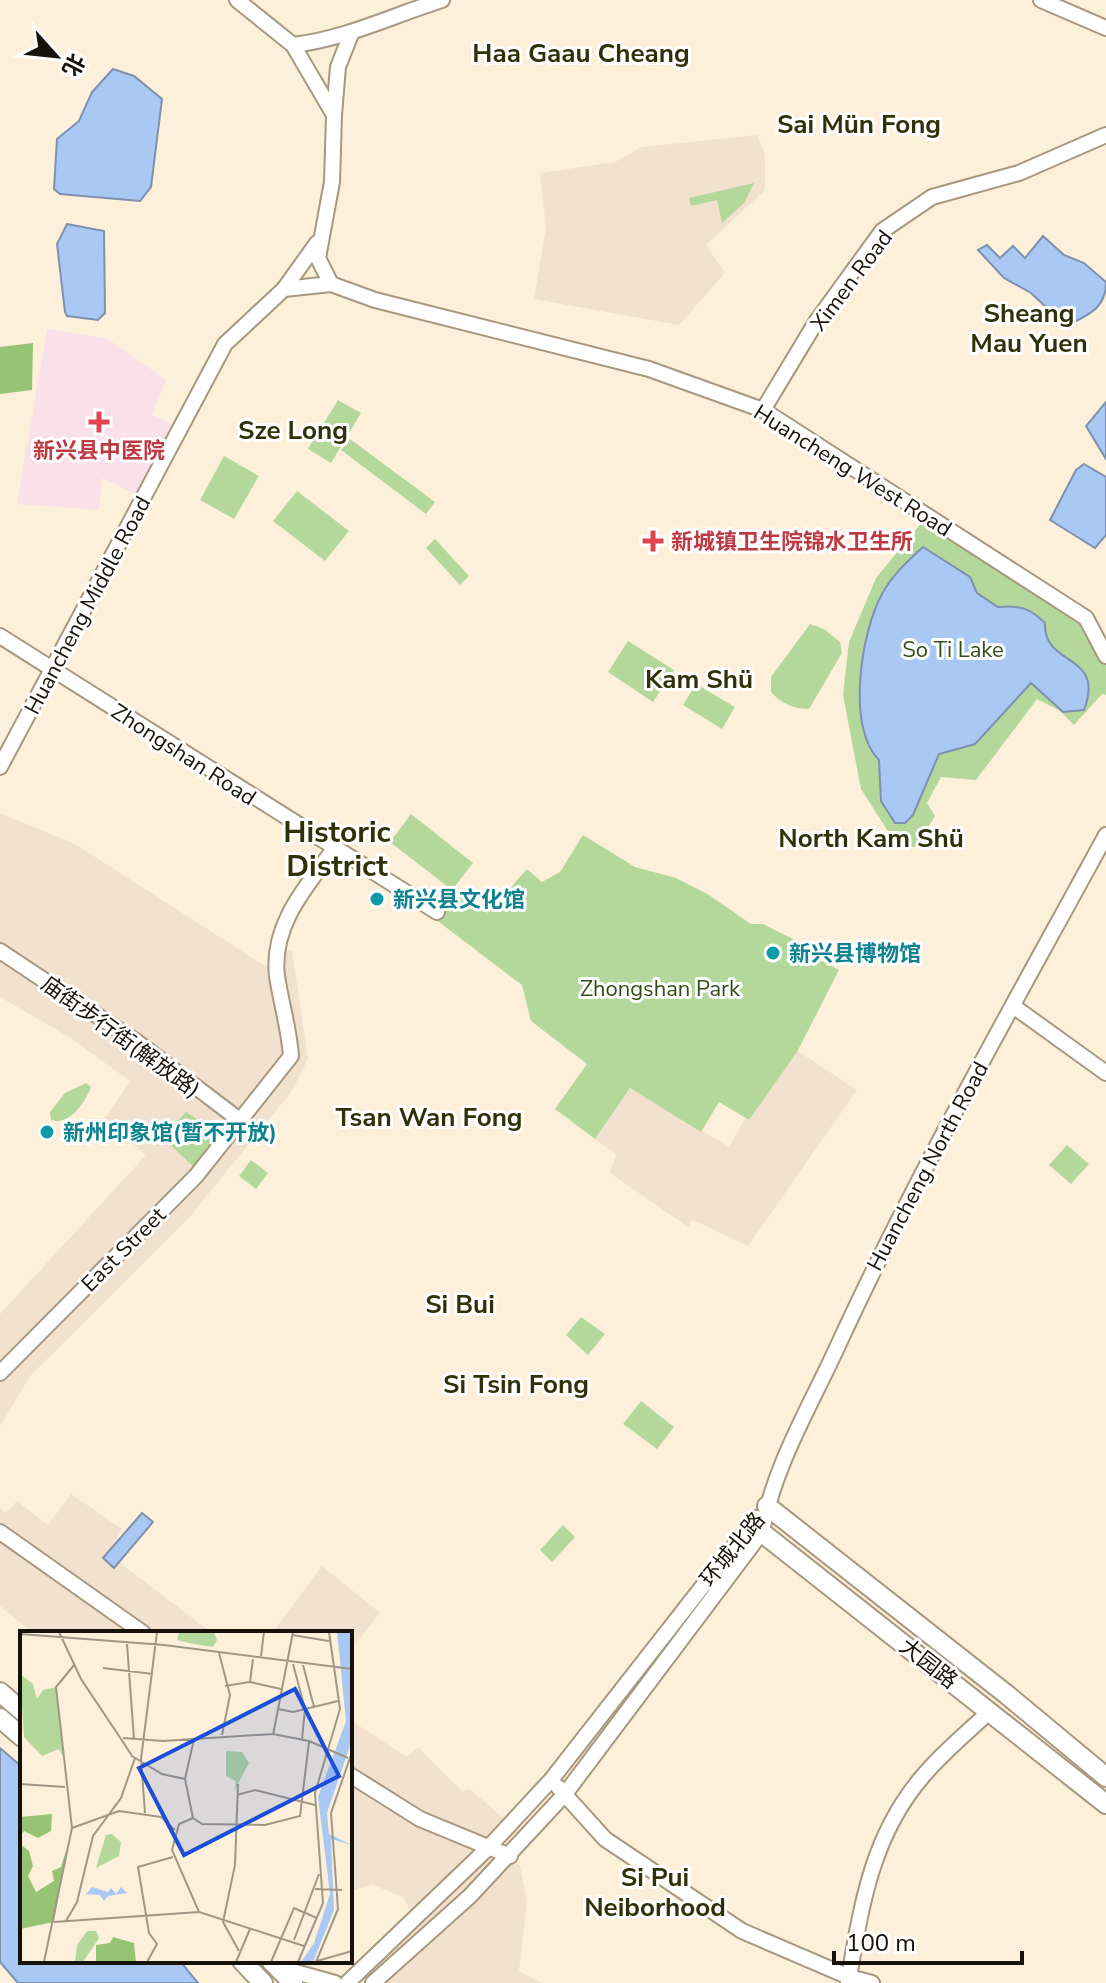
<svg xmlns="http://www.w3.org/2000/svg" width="1106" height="1983" font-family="'Nunito Sans','Noto Sans SC',sans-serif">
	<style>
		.commercial { fill: #f2e1cf }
		.medical { fill: #fae0e9 }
		.green { fill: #b4d89c }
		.forest { fill: #96c474 }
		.water { fill: #aac8f4; stroke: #7e91ae; stroke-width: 2 }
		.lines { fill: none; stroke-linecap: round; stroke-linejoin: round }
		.minor-casing { stroke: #a7987f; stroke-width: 18 }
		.major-casing { stroke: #a7987f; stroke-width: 22 }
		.minor { stroke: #fff; stroke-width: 14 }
		.major { stroke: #fff; stroke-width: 18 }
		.health-dot { fill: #e0444e; stroke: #fff; stroke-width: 3 }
		.culture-dot { fill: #0f9aa8; stroke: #fff; stroke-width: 3 }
		.labels { text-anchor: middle; stroke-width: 6; stroke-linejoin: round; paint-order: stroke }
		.street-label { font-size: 22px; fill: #171209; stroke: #fff }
		.health-label { font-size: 22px; font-weight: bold; fill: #be3a42; stroke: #fff }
		.park-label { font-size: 22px; fill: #314e17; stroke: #fff }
		.culture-label { font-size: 22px; font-weight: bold; fill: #0d838f; stroke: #fff; text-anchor: start }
		.quarter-label { font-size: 26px; font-weight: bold; fill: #2f3208; stroke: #fff }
		.district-label { font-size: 30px; font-weight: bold; fill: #2f3208; stroke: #fff }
		.inset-road { fill: none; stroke: #a19787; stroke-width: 2 }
		.view { fill: #1d4ed8; fill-opacity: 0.15; stroke: #1d4ed8; stroke-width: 4 }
		.inset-edge { fill: none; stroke: #171209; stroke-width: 4 }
	</style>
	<rect width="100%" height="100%" fill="#fdf0db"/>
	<g class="commercial">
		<polygon points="757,135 765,155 765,190 706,245 725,273 679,325 534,299 546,227 540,173 615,162 642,147"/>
		<polygon points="0,813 75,844 276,973 277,952 292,951 308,1059 292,1091 188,1219 30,1376 0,1426 0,1314 146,1155 104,1120 130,1081 69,1037 0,997"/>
		<polygon points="787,1044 857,1090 748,1246 693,1220 688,1227 610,1173 616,1154 595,1139 630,1088 729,1147"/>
		<polygon points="71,1494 122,1529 108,1554 212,1633 33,1633 0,1606 0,1508 6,1513 17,1501 48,1525"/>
		<polygon points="322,1566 380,1613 350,1650 350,1633 272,1633"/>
		<polygon points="350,1720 407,1757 418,1747 462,1791 470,1789 510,1824 494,1850 511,1856 520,1866 527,1901 519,1971 542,1983 355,1983 417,1923 403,1897 373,1885 350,1891"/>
	</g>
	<polygon class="medical" points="47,329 108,339 166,380 152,415 181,428 144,498 102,478 99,510 17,504"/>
	<g class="green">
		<polygon points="754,183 744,203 722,223 717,200 691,206 689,198"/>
		<polygon points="338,400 361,413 331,463 308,449"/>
		<polygon points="350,439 435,502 426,514 341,450"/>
		<polygon points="224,456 259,476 234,519 200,500"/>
		<polygon points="297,491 349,531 325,561 273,521"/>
		<polygon points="928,515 1086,618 1106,656 1106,695 1102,694 1074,725 1060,711 1037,699 976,780 941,777 927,803 935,816 916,847 898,847 861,789 843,695 849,642 876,578"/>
		<polygon points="435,539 469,576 460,585 426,548"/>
		<path d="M810,624l14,5 16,13 2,11 -33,56c-16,0 -28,-6 -38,-17v-15z"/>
		<polygon points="628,641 674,670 653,702 608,672"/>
		<polygon points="696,684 735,707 722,729 683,705"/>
		<polygon points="411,814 473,863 452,890 390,842"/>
		<polygon points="583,835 635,867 676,878 709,895 751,924 763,924 805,945 814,957 839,970 797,1052 749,1120 719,1102 701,1132 630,1088 595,1139 555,1109 587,1064 531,1021 522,985 435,919 457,890 488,913 527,869 542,882 560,872"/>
		<path d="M86,1083l5,4c-6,16 -22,39 -40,33l-1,-8 15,-19z"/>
		<polygon points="186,1112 216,1132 229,1113 242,1122 199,1172 162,1137"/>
		<polygon points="1067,1145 1089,1164 1071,1184 1049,1165"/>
		<polygon points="251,1160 268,1173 256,1189 239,1176"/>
		<polygon points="581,1317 605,1334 588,1355 566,1335"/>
		<polygon points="641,1401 674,1427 657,1449 623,1424"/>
		<polygon points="563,1525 575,1537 552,1562 540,1550"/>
	</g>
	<polygon class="forest" points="33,343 32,390 0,394 0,347"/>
	<g class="water">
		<polygon points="113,69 134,76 162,99 151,187 140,201 60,194 54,189 57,139 79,121 92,92"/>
		<polygon points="67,224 104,231 105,313 98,320 67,316 65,312 57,244"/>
		<path d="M1043,236l21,19 20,8 22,19c0,27 -18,33 -40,44l-35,-33 -27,-15 -26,-28 9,-5 13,13 13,-12 12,12z"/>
		<polygon points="1106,402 1106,459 1086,426"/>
		<polygon points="1084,464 1106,477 1106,535 1095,548 1050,520 1076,470"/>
		<path d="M923,547l47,30 7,16 21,14c21,-2 32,1 47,16 -2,45 61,29 39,87l-21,2 -32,-29 -56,61 -36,10 -26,61 -8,8h-10l-14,-22 -2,-41c-33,-32 -18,-128 3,-166 10,-19 25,-32 41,-47z"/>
		<polygon points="142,1513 153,1522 114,1568 103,1558"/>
		<polygon points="0,1748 22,1767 22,1961 180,1961 198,1983 18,1983 0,1962"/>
	</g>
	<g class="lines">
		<defs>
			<g id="minor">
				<polyline points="237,0 293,45 334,115 332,182 318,258 331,284"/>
				<polyline points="1041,0 1106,28"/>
				<path d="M293,45c52,-6 98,-29 149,-45"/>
				<polyline points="334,115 338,67 351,34"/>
				<polyline points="284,289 317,243"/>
				<polyline points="763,410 816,322 882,231 932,197 1019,173 1106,135"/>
				<polyline points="0,636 437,912"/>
				<polyline points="0,767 225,344 284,289 331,284 375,300 649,369 763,410 1086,618 1106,656"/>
				<polyline points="0,951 137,1042 242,1122"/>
				<polyline points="1013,1006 1106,1073"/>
				<path d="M0,1373l196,-197 95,-120c-2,-28 -10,-53 -14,-80 -6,-51 29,-89 57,-127"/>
				<polyline points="0,1532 143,1633"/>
				<polyline points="350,1775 420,1819 510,1856"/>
				<polyline points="558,1787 605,1839 742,1931 849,1977 872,1983"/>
				<polyline points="281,1968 335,1983"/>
				<polyline points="347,1983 488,1848 551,1780 756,1518"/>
				<path d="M373,1983l97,-87 95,-102 197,-262c11,-63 46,-122 73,-180 81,-177 178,-346 271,-517"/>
				<path d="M848,1983c13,-75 23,-147 75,-207 20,-24 45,-44 67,-65"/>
			</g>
			<g id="major">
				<polyline points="767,1506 1006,1694 1106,1777"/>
				<polyline points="751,1524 1106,1804"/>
				<polyline points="0,1692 22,1711"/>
				<polyline points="0,1718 22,1737"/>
				<polyline points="242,1961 263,1983"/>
				<polyline points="271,1961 293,1983"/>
			</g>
		</defs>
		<use href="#minor" class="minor-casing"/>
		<use href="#major" class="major-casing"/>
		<use href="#minor" class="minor"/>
		<use href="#major" class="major"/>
	</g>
	<g class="health-dot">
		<path d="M95 410h8v8h8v8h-8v8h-8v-8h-8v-8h8z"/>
		<path d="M649 529h8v8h8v8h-8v8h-8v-8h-8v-8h8z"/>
	</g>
	<g class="culture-dot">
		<circle cx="377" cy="899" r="8"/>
		<circle cx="773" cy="953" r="8"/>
		<circle cx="47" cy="1132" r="8"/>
	</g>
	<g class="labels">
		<g class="street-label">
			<text transform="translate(851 280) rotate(-53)" y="8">Ximen Road</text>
			<text transform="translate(853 470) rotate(32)" y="8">Huancheng West Road</text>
			<text transform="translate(87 605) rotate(-62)" y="8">Huancheng Middle Road</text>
			<text transform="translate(184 754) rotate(33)" y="8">Zhongshan Road</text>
			<text transform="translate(121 1036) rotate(36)" y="8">庙街步行街(解放路)</text>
			<text transform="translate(927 1166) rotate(-62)" y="8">Huancheng North Road</text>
			<text transform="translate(123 1249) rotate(-45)" y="8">East Street</text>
			<text transform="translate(732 1549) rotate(-51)" y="8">环城北路</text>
			<text transform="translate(929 1663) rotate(38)" y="8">大园路</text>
		</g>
		<g class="health-label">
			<text x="99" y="458">新兴县中医院</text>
			<text x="671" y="549" text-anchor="start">新城镇卫生院锦水卫生所</text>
		</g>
		<g class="park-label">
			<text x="953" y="657">So Ti Lake</text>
			<text x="660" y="996">Zhongshan Park</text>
		</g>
		<g class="culture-label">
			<text x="393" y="907">新兴县文化馆</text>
			<text x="789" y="961">新兴县博物馆</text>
			<text x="63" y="1140">新州印象馆(暂不开放)</text>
		</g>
		<g class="quarter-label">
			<text x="581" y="62">Haa Gaau Cheang</text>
			<text x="859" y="133">Sai Mün Fong</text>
			<text x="1029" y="322">Sheang<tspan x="1029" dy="30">Mau Yuen</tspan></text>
			<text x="293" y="439">Sze Long</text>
			<text x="699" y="688">Kam Shü</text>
			<text x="871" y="847">North Kam Shü</text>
			<text x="429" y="1126">Tsan Wan Fong</text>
			<text x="460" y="1313">Si Bui</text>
			<text x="516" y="1393">Si Tsin Fong</text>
			<text x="655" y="1886">Si Pui<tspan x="655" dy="30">Neiborhood</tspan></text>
		</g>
		<g class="district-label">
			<text x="337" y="842">Historic<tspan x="337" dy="34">District</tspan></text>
		</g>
	</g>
	<g transform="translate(20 1631)">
		<rect width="332" height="332" fill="#fdf0db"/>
		<path d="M159,1h35l3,8 -4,7 -19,-3 -17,-4zM0,43l13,10 4,15 6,-9 13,-3 8,71 -5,-9 -17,7 -18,-19zM206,120l16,1 7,11 -15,28 2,-10 -10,-5zM92,203l9,8 -2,14 -23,12 10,-33zM67,300h9l3,7 -16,24h-8l2,-17z" fill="#b4d89c"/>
		<path d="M32,183l-1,17 -13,7 -14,-7 -4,5v-19zM0,213l9,7 4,15 -5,10 8,16 18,-11 -2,-10 9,-4 6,-20 -13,75 -34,7zM93,306l21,6 2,19h-40v-17l14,-2z" fill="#96c474"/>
		<path d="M317,1h15v108l-25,73 2,21 23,11 -21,-6 3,71 -21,52h-12l13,-19 16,-49 -12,-97 28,-76zM72,256l16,5 3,-4 5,6 5,-7 6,6 -19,3 -4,5 -4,-6 -14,-1z" fill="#aac8f4"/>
		<path class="inset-road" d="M39,1l22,47 44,66M0,3l144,11 188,24M272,4l37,6M107,13l7,95M199,22l11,42 -8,40M241,25l3,-24M273,33l12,45 -3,30M283,34l11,42M83,37l50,6M230,51l31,7M205,55l25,-4 3,-23M258,78l15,3 45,-11M253,104l20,-103M103,107l40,3 110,-7 36,7 39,17M105,114l7,11 30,18 23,5M0,153l45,3M217,164l18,-5 60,15M125,182l-4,-54 16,-127M173,187l-14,6 -7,26 27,62 105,34M173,187l9,6 63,1 35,-9 9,-74M173,187l-8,-39 9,-40M52,197l47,-17 42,6 14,13M295,258l27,1M46,290l11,-19 16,-66 28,-38 14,-40M34,291l145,-10M203,291l12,-57 3,-81M203,291l16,29M274,309l25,-66M297,330l35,-10M24,331l28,-134 -16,-141 19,-23M127,331l10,-18 -8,-11 -11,-66 35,-10M216,331l14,-33M251,331l23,-54 23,10M278,331l25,-59 -8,-110 25,-84 -11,-77M296,331l22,-53 -7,-96 21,-61"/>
		<path class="view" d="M275,58l44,87 -155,79 -45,-87z"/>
		<rect width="332" height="332" class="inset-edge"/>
	</g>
	<g transform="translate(56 56) rotate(117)" stroke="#ffffff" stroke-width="6" paint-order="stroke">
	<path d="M0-6L14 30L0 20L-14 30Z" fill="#171209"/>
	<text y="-12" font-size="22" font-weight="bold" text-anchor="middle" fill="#171209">北</text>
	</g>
	<path d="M834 1951v12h188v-12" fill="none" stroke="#171209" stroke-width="4"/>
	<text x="846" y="1951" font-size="24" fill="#171209" stroke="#ffffff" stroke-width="6" paint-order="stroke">100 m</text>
</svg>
